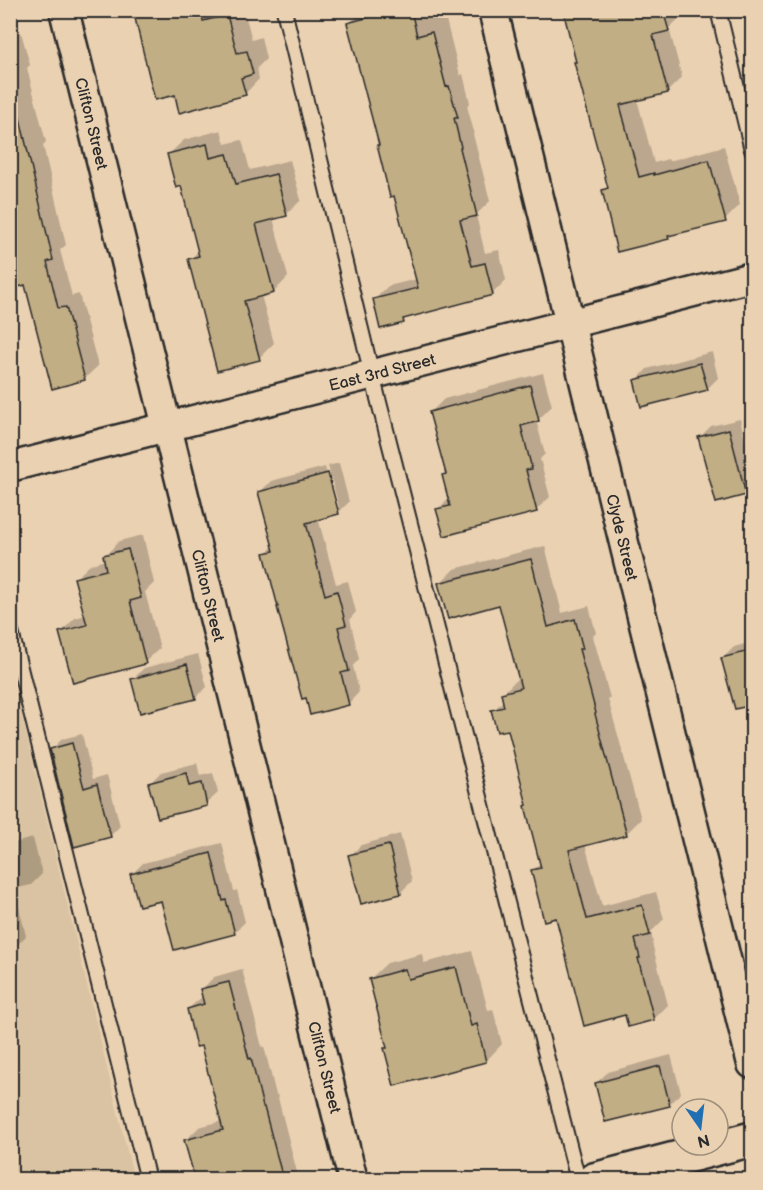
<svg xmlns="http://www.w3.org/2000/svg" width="763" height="1190" font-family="'Balsamiq Sans',sans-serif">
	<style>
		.built { fill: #dac3a2 }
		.shadow { fill: #0003 }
		.building { fill: #c2ae85; stroke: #2b2b2b; stroke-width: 1.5 }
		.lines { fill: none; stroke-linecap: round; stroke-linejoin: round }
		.service-casing { stroke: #2b2b2b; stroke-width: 18 }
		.minor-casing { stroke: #2b2b2b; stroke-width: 33 }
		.tertiary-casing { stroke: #2b2b2b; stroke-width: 38 }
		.service { stroke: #ead1b2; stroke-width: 14 }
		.minor { stroke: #ead1b2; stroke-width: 28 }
		.tertiary { stroke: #ead1b2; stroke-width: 33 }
		.labels { text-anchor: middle; stroke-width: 5; stroke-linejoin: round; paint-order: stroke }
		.street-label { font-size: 16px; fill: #2b2b2b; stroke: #ead1b2 }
	</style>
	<rect width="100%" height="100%" fill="#ead1b2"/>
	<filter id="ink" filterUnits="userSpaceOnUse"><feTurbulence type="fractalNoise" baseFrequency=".0167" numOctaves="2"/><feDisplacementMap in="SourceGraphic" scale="12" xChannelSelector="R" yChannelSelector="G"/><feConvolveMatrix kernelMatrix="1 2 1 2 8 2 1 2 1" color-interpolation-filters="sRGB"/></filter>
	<g filter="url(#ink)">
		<polygon class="built" points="10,671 11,671 134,1179 11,1179"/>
		<g class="shadow">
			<polygon points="134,10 244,10 252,40 261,37 266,59 257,68 259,79 245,94 176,93"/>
			<polygon points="362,10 439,10 442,21 446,20 460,75 463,74 470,103 467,106 474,132 473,134 490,201 476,215 485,253 499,250 506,280 492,294 408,316 403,321 374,300 388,286 417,279 380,144 349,24"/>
			<polygon points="564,10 682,10 683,15 669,28 682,77 667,92 637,99 654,163 668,159 669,161 724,146 740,205 725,220 674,233 669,238 604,190 609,185"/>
			<polygon points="10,24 13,34 21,32 30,65 27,68 46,142 43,145 66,245 60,250 72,296 79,294 98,366 84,379 26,283 10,266"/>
			<polygon points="221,130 225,144 242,140 250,170 290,160 301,200 286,215 273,218 288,277 274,292 261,295 274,343 259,358 190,260 199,250 182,185 169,154 184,140"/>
			<polygon points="712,352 718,378 707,389 636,381 647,369"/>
			<polygon points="543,373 552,406 538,420 536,420 545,454 540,459 550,497 536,510 438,509 450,498 444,476 447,473 431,412 444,399"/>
			<polygon points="740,419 752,468 752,487 745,494 700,437 711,426"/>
			<polygon points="339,463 349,502 338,513 318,518 336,584 348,581 356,612 350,619 359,659 353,666 359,692 348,704 266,554 274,545 260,492 271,481 325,467 336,507 339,507 328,466"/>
			<polygon points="143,535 154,583 145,592 160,648 145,662 61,632 75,618 86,615 76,578 91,564 106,560 105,556 119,541"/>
			<polygon points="545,546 562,613 589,606 596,633 593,636 610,698 608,699 641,819 626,834 585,844 602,906 656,892 664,919 651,932 653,942 652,943 668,1005 654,1019 626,1013 557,916 533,871 541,862 528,804 509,728 493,711 504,700 502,694 517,679 520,678 500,604 440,583 454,569"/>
			<polygon points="752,642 752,703 723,658 734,647"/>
			<polygon points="198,654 207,687 195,698 133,679 144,668"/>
			<polygon points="82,734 93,779 107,775 120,826 110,836 52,749 62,739"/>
			<polygon points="197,763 200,776 213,773 218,793 206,804 150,783 161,772"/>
			<polygon points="752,777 752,814 746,784"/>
			<polygon points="400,834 412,881 401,892 350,856 361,845"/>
			<polygon points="33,838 42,874 31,885 10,890 10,844"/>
			<polygon points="222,843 234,891 237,890 245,922 234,933 162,899 132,874 143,863"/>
			<polygon points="16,895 26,936 10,952 10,896"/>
			<polygon points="472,951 488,1010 493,1009 502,1044 486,1061 386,1049 388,1047 370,979 387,963 422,954 424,963"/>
			<polygon points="242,969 262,1047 264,1046 276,1095 277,1094 299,1180 196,1180 186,1140 199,1127 222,1121 202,1044 188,1009 203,996 201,990 214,977"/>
			<polygon points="671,1055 681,1093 669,1104 596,1083 608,1072"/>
		</g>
		<g class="building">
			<polygon points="133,10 200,10 203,21 227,15 237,53 247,51 253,74 241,78 246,95 179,113 175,95 155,100"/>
			<polygon points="396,10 411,10 417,36 432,32 446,87 449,86 458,118 454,118 461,147 460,148 477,216 460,220 472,266 485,263 493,295 403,319 404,323 380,329 373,299 418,288 394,196 390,197 377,145 379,145 347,23"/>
			<polygon points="563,10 663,10 669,31 653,35 668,93 620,105 639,177 654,173 654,175 709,160 726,222 668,236 669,239 617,252 602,190 608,188 574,62 576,62"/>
			<polygon points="19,114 53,260 47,262 58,308 66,307 85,380 52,389 25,285 15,288 10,272 10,115"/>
			<polygon points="207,144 210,158 227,154 236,184 276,174 287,216 256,224 274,293 244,301 260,360 217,371 188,259 199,256 181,186 176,188 167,154"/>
			<polygon points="700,363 708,390 641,407 634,380"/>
			<polygon points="530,385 539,421 521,426 532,469 526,470 537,512 444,536 436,509 450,506 442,475 446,474 429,412"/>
			<polygon points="729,429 746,495 716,503 698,437"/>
			<polygon points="328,473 339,514 306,523 325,595 337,591 346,625 338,627 349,671 341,673 349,705 310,715 306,698 302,699 277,607 278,607 264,553 274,551 258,492"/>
			<polygon points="128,549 141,598 130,601 146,664 73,683 59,632 87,625 74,578 106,570 103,555"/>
			<polygon points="531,559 548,627 575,619 583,649 579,649 596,713 595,714 627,835 569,850 587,919 642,905 650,935 635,939 640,958 638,958 654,1020 628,1027 625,1015 584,1026 556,918 544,921 531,870 541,868 525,806 527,805 508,730 497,732 491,710 504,707 501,693 521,688 499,605 448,619 438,583"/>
			<polygon points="753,650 753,705 735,709 721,658"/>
			<polygon points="187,664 196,699 140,713 131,679"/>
			<polygon points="72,743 84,788 97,784 111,837 74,847 50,749"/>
			<polygon points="186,773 189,786 202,783 207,806 158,818 148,783"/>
			<polygon points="389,845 401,894 361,904 348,855"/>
			<polygon points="211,853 223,901 226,900 235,934 174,950 161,901 139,906 130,874"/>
			<polygon points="456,967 471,1026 477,1024 486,1062 394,1086 384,1048 387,1048 369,979 405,969 408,979"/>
			<polygon points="229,982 249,1059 251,1058 263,1107 264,1107 283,1179 195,1179 184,1140 223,1130 201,1046 196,1047 187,1009 204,1004 200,989"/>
			<polygon points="660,1066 670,1106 605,1122 595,1083"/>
		</g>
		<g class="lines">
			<defs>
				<g id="service">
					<polyline points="284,10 372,375 578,1180"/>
					<polyline points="718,10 752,150"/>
					<polyline points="10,628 148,1180"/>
				</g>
				<g id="minor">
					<path id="s1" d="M64,10l289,1170"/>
					<path id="s2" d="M493,10l259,1054"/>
					<path id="s3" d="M10,467l742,-190"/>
				</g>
				<polyline id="tertiary" points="594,1180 752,1139"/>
			</defs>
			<use href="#service" class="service-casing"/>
			<use href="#minor" class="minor-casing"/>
			<use href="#tertiary" class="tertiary-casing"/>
			<use href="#service" class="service"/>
			<use href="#minor" class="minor"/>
			<use href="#tertiary" class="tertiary"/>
		</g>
	</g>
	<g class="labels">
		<g class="street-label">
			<text dy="6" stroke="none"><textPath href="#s1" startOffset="117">Clifton Street</textPath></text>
			<text dy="6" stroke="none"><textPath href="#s3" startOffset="384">East 3rd Street</textPath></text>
			<text dy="6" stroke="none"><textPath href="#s2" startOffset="543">Clyde Street</textPath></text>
			<text dy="6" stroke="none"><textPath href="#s1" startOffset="603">Clifton Street</textPath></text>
			<text dy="6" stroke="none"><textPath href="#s1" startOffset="1089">Clifton Street</textPath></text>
		</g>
	</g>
	<rect width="763" height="1190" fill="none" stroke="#ead1b2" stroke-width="36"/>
	<rect x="18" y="18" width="727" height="1154" fill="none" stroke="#2b2b2b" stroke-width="2" filter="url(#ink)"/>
	<g transform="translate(700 1127) rotate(166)"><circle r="28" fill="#ead1b2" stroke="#9e8f7c" stroke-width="1.5"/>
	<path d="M0-4.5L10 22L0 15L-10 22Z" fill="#1f6fb2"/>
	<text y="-9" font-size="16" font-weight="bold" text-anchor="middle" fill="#2b2b2b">N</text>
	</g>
</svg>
